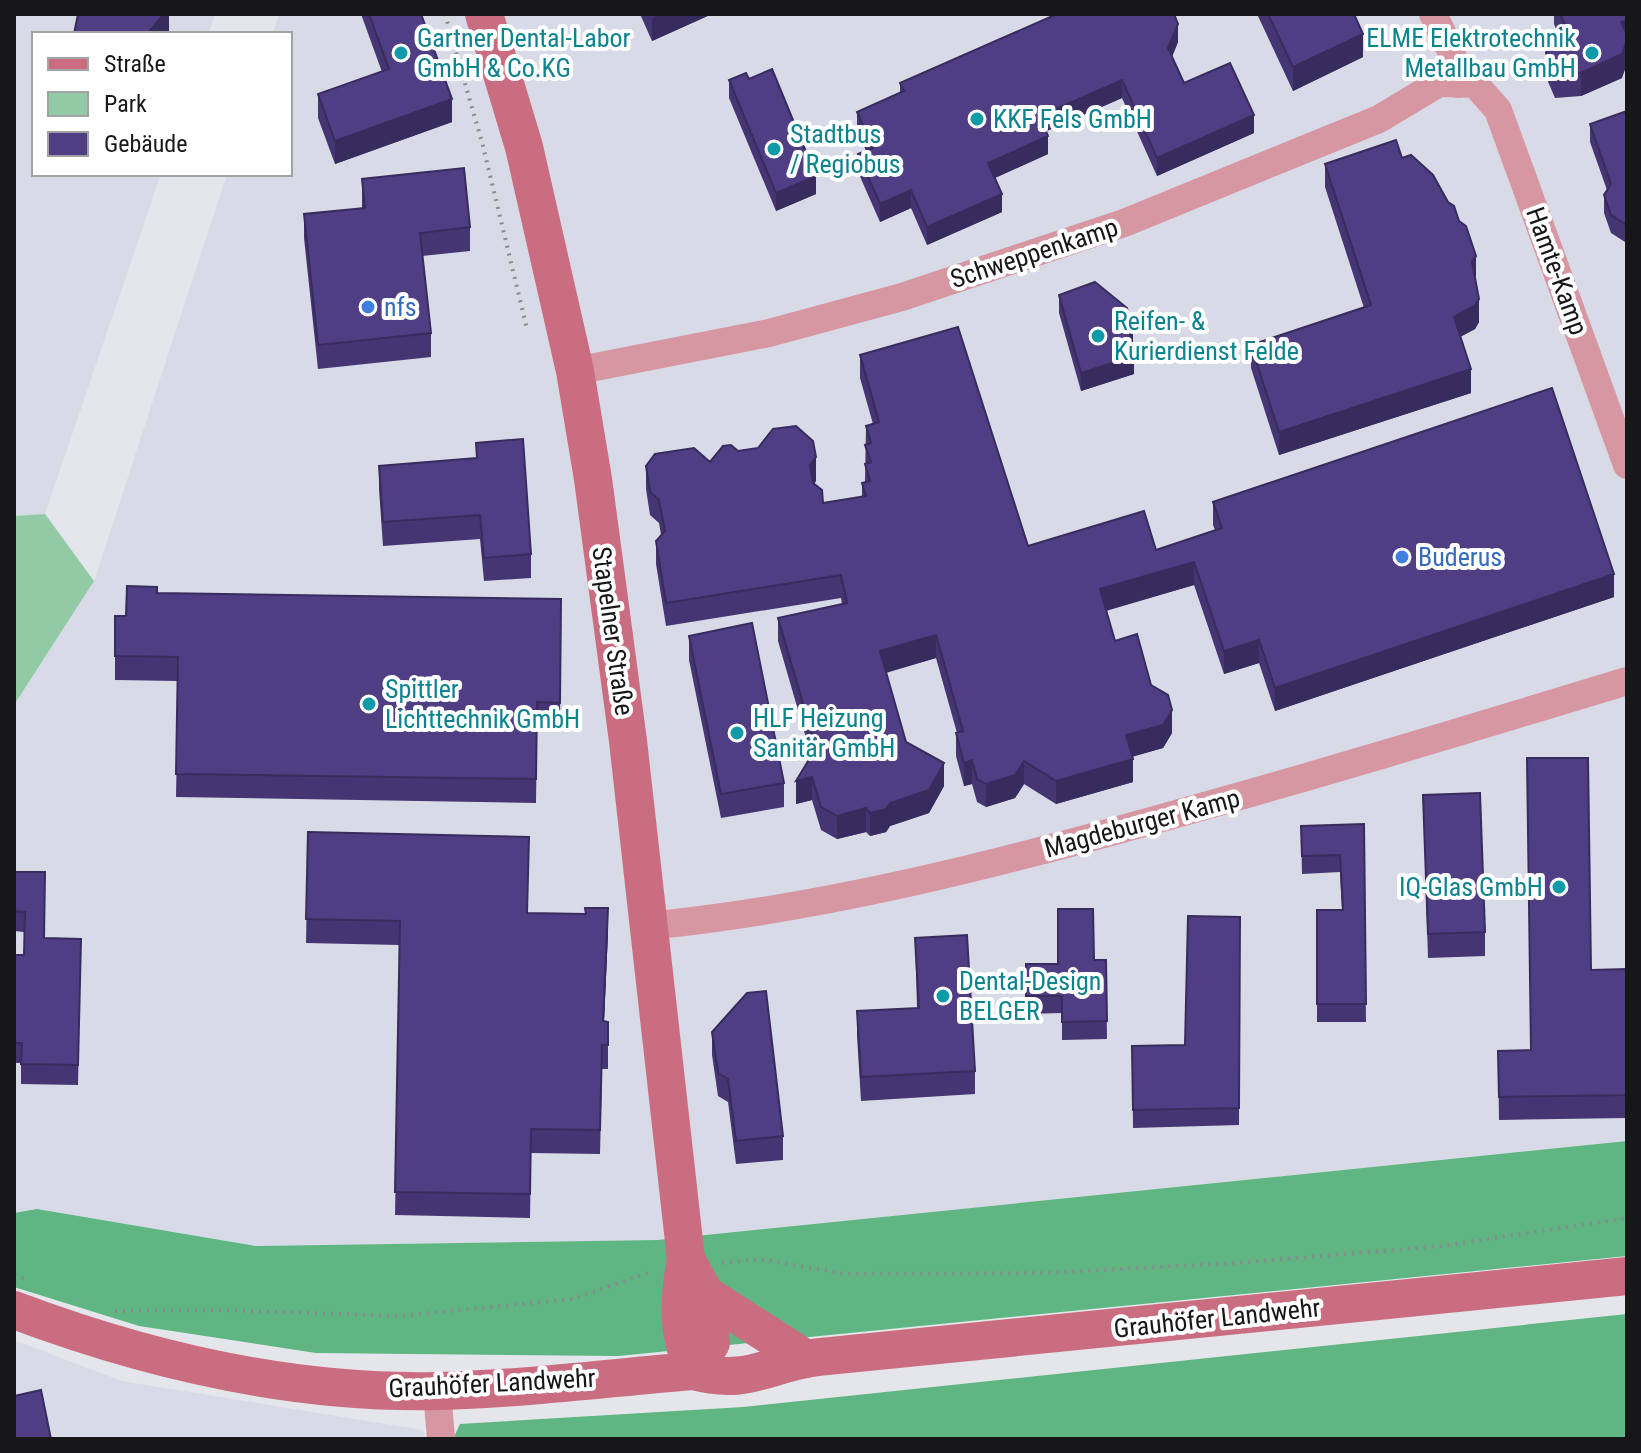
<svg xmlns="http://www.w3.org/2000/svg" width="1641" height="1453" font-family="'Roboto Condensed',sans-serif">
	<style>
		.built { fill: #d9dae7 }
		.green { fill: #93caa6 }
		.forest { fill: #5fb682 }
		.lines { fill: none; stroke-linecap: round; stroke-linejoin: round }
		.path { stroke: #8b8b8f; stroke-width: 4; stroke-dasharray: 2 6; stroke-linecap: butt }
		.street { stroke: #d797a2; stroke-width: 28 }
		.secondary { stroke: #cb6d81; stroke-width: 38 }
		.wall { fill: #453572 }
		.shaded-wall { fill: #382b5d }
		.building { fill: #503e85; stroke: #382b5d; stroke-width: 2 }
		.culture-dot { fill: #0f9aa8; stroke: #fff; stroke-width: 3 }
		.shop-dot { fill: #3f7fe0; stroke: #fff; stroke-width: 3 }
		.labels { text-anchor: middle; stroke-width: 8; stroke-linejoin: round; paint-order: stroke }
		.culture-label { font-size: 26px; fill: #0d838f; stroke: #fff; text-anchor: start }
		.street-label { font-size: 26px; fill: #171719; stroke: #fff }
		.shop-label { font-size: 26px; fill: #366cbe; stroke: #fff; text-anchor: start }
	</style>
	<rect width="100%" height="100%" fill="#e5e6ec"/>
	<g class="built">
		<polygon points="14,14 215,14 209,34 34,34 34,174 161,174 45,514 14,516"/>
		<polygon points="279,14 1627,14 1627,1141 657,1240 256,1246 37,1209 14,1213 14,705 94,581 227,174 290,174 290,34 273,34"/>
		<polygon points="14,1340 122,1381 423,1430 425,1439 14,1439"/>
	</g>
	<polygon class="green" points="45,514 94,581 14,705 14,516"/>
	<g class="forest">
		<polygon points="1627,1141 1627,1256 618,1356 316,1353 139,1326 14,1287 14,1213 37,1209 256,1246 657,1240"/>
		<polygon points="1627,1314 1627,1439 453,1439 460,1424 743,1407"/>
	</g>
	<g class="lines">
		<g class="path">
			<polyline points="445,14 483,146 527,329"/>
			<polyline points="722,1263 760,1259 845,1274 1044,1273 1236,1263 1442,1246 1627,1218"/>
			<polyline points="14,1275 25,1279"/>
			<polyline points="115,1311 221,1310 399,1316 573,1299 653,1271"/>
		</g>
		<g class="street">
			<polyline points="1433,14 1452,53 1458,84"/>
			<polyline points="575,371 769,333 902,297 1124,223 1379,119 1439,83 1475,84 1498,110 1627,465"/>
			<path d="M648,926c171,-17 338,-59 503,-105 160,-44 318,-92 476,-140"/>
			<polyline points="437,1391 441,1439"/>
		</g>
		<g class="secondary">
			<path d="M484,14l40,133 51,224 18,108 35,262 58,518c-8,44 -9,70 7,112"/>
			<polyline points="686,1259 705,1294 711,1343 693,1371"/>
			<polyline points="705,1294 806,1359"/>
			<path d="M14,1310c133,50 280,84 423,81 85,-2 171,-13 256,-20 56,15 75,-8 126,-14l808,-81"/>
		</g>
	</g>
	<g class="wall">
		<polygon points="361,14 421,14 452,122 335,164 318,118 318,94 382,72"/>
		<polygon points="640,14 712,14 652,41"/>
		<polygon points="1257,14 1359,14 1355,16 1363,57 1293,91"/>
		<polygon points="1554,14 1627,14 1622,78 1581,96 1555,98 1546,77 1546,53 1557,31 1554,24"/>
		<polygon points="1178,42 1172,57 1184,83 1254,133 1157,176 1122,98 1046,131 1048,154 995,178 1002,212 927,245 911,208 880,222 858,172 858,154 866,151 857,130 857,112 900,93 900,83"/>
		<polygon points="749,79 816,194 776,211 729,98 729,80"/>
		<polygon points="1627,111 1627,246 1625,242 1611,233 1604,213 1604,195 1607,190 1590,142 1590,124"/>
		<polygon points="1402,158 1476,280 1479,322 1475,329 1460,337 1471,393 1279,455 1251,368 1251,345 1364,308 1325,187 1325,164"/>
		<polygon points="362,179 470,227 470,251 422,256 431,333 431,357 318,369 304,238 304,214 362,208"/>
		<polygon points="1059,295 1133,346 1132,349 1134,374 1081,391 1059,313"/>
		<polygon points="860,355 1028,546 1156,550 1215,530 1213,525 1213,502 1614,597 1275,711 1259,663 1224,674 1194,585 1106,611 1115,641 1151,685 1172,733 1163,748 1132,757 1133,782 1056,804 1024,784 1015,798 986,807 977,802 972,784 964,786 956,756 956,733 957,733 936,658 886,673 906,742 944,786 929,813 890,826 886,832 870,836 866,832 837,839 821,830 812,800 796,804 811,755 778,641 778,618 842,604 841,598 666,626 656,564 656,541 661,535 659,523 650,515 646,489 646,466 710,462 738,451 816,481 814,484 823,503 862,497 862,483 865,482 866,426 873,424 860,378"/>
		<polygon points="476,443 531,554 531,578 484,581 480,539 383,546 379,489 379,466 476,458"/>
		<polygon points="157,593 561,599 560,727 537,726 536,803 176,797 178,681 115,680 115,616 126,616"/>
		<polygon points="689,636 784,783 784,807 721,818 689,660"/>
		<polygon points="1423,795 1485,932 1485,956 1428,958"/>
		<polygon points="1364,824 1366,1022 1317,1022 1317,910 1342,910 1340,872 1302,874 1301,826"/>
		<polygon points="308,832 528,913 608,932 604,1021 608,1045 608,1069 602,1069 600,1154 531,1153 530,1218 395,1215 400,945 306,943"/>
		<polygon points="14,872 44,938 81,939 78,1085 21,1084 21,1063 14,1063 14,955 24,955 24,932 14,931"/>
		<polygon points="1240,917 1239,1125 1133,1128 1132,1046 1185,1045"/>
		<polygon points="915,938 975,1071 975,1094 861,1101 857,1035 857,1011 917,1008"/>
		<polygon points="1094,960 1106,960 1107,1039 1062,1040 1062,1013 1026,1014 1026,964 1058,964"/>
		<polygon points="1627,969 1627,1118 1499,1120 1498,1051 1531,1050 1591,970"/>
		<polygon points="712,1032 783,1136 783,1160 736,1164 728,1102 718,1096 712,1055"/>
	</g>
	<g class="shaded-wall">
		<polygon points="164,14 169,14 169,32 167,34 147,34"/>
		<polygon points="660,14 712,14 652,41 652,18"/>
		<polygon points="1627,20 1627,64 1622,78 1581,96 1581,73 1621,22"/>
		<polygon points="1178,24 1178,42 1168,66 1168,48"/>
		<polygon points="1363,34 1363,57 1293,91 1293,67"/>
		<polygon points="1122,80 1122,98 1040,134 1040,116"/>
		<polygon points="452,99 452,122 335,164 335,141"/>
		<polygon points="1254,115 1254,133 1157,176 1157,158"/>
		<polygon points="1048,136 1048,154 988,181 988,163"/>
		<polygon points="816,176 816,194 776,211 776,193"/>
		<polygon points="911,190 911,208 880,222 880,204"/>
		<polygon points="1002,194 1002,212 927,245 927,227"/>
		<polygon points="1476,256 1476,280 1472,262"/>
		<polygon points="1479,299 1479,322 1475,329 1454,340 1454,317"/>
		<polygon points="1133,328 1133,346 1129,357 1129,339"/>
		<polygon points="1134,356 1134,374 1081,391 1081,373"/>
		<polygon points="1471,369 1471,393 1279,455 1279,432"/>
		<polygon points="816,457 816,481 810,488 810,465"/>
		<polygon points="1194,562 1194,585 1100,612 1100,589"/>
		<polygon points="1614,574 1614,597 1275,711 1275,688"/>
		<polygon points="936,635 936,658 880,674 880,651"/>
		<polygon points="1259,640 1259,663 1224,674 1224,651"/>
		<polygon points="1172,710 1172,733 1163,748 1126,758 1126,735"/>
		<polygon points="1133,759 1133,782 1056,804 1056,781"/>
		<polygon points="972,760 972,784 964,786 964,763"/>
		<polygon points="1024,761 1024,784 1015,798 986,807 986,784"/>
		<polygon points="944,763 944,786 929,813 890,826 886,832 870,836 870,813 890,803"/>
		<polygon points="812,777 812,800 796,804 796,781"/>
		<polygon points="866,808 866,832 837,839 837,816"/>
		<polygon points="608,908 608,932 603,1045 603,1021"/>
	</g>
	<g class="building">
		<polygon points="78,14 164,14 147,34 74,34"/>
		<polygon points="369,14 421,14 452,99 335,141 318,94 389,69"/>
		<polygon points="1057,14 1174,14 1178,24 1168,48 1184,83 1230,63 1254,115 1157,158 1122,80 1040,116 1048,136 988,163 1002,194 927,227 911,190 880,204 858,154 873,148 857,112 904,91 900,83"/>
		<polygon points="1268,14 1354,14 1363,34 1293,67"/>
		<polygon points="1560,14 1627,14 1627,20 1621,22 1627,34 1627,40 1622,54 1581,73 1555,74 1546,53 1553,32 1566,27"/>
		<polygon points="772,69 816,176 776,193 729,80 746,73 749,79"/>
		<polygon points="1627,111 1627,228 1625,224 1611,215 1604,195 1611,184 1590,124"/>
		<polygon points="1396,140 1402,158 1411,155 1433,175 1448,202 1454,206 1459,221 1466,226 1476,256 1472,262 1479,299 1475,305 1454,317 1471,369 1279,432 1251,345 1371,305 1325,164"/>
		<polygon points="464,168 470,227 420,233 431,333 318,345 304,214 365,208 362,179"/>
		<polygon points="1095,282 1127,308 1133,328 1129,339 1134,356 1081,373 1059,295"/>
		<polygon points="958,327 1028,546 1144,511 1156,550 1222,528 1213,502 1552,388 1614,574 1275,688 1259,640 1224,651 1194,562 1100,589 1115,641 1137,634 1151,685 1168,695 1172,710 1163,725 1126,735 1133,759 1056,781 1024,761 1015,775 986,784 977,779 972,760 964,763 956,733 963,731 936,635 880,651 906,742 944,763 929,790 890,803 886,809 870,813 866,808 837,816 821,807 812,777 796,781 816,748 778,618 847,603 841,575 666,603 656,541 665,531 659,500 650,492 646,466 655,454 694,448 710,462 723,446 731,445 738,451 758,448 773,429 796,426 813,441 816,457 810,465 813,483 822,490 823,503 866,496 862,483 870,481 865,464 871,462 865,445 871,443 866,426 879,422 860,355"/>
		<polygon points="523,439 531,554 484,558 480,515 383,522 379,466 477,458 476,443"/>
		<polygon points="127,586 157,587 157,593 561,599 560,703 537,702 536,779 176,774 178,657 115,656 115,616 126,616"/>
		<polygon points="752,623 784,783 721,794 689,636"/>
		<polygon points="1527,758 1588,758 1591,970 1627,969 1627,1095 1499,1097 1498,1051 1531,1050"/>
		<polygon points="1480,793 1485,932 1428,934 1423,795"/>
		<polygon points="1364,824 1366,1004 1317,1004 1317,910 1343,910 1340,855 1302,856 1301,826"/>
		<polygon points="308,832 529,837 527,913 586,914 585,908 608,908 603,1021 608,1022 608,1045 602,1045 600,1130 531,1129 530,1194 395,1192 400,921 306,919"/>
		<polygon points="14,872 45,872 44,938 81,939 78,1065 21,1064 22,1043 14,1043 14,955 24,955 25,912 14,911"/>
		<polygon points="1058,909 1093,909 1094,960 1106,960 1107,1021 1062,1022 1062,996 1026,996 1026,964 1058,964"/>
		<polygon points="1188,916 1240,917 1239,1108 1133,1110 1132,1046 1185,1045"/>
		<polygon points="967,935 975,1071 861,1077 857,1011 919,1008 915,938"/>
		<polygon points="766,991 783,1136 736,1141 728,1079 718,1073 712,1032 747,993"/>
		<polygon points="41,1390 51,1439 14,1439 14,1396"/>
	</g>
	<g class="culture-dot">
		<circle cx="401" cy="53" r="8"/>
		<circle cx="1592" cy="53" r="8"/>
		<circle cx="977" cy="119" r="8"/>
		<circle cx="774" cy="149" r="8"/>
		<circle cx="1098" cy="336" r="8"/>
		<circle cx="369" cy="704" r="8"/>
		<circle cx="737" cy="733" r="8"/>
		<circle cx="1559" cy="887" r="8"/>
		<circle cx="943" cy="996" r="8"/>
	</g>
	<g class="shop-dot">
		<circle cx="368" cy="307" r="8"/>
		<circle cx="1402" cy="557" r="8"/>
	</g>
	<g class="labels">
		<g class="culture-label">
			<text x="417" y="47">Gartner Dental-Labor<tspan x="417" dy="30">GmbH &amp; Co.KG</tspan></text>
			<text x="1576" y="47" text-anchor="end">ELME Elektrotechnik<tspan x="1576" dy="30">Metallbau GmbH</tspan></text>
			<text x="993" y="128">KKF Fels GmbH</text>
			<text x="790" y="143">Stadtbus<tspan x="790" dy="30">/ Regiobus</tspan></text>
			<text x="1114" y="330">Reifen- &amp;<tspan x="1114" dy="30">Kurierdienst Felde</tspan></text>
			<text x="385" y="698">Spittler<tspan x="385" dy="30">Lichttechnik GmbH</tspan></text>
			<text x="753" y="727">HLF Heizung<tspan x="753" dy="30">Sanitär GmbH</tspan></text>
			<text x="1543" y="896" text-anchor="end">IQ-Glas GmbH</text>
			<text x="959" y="990">Dental-Design<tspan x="959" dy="30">BELGER</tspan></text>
		</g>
		<g class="street-label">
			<text transform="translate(1034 253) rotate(-18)" y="9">Schweppenkamp</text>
			<text transform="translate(1557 271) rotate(70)" y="9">Hamte-Kamp</text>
			<text transform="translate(613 631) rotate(82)" y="9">Stapelner Straße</text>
			<text transform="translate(1142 823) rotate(-15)" y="9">Magdeburger Kamp</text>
			<text transform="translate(1217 1318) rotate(-6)" y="9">Grauhöfer Landwehr</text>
			<text transform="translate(492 1383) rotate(-3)" y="9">Grauhöfer Landwehr</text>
		</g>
		<g class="shop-label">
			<text x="384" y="316">nfs</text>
			<text x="1418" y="566">Buderus</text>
		</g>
	</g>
	<rect width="1641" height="1453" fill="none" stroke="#171719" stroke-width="32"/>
	<rect x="32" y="32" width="260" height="144" fill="#ffffff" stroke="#a2a2a3" stroke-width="2"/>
	<rect x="48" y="58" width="40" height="12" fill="#cb6d81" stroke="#a2a2a3" stroke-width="2"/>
	<text x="104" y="72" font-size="24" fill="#171719">Straße</text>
	<rect x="48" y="92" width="40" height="24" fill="#93caa6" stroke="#a2a2a3" stroke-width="2"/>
	<text x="104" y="112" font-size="24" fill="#171719">Park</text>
	<rect x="48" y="132" width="40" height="24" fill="#503e85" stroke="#a2a2a3" stroke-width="2"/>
	<text x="104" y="152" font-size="24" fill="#171719">Gebäude</text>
</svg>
